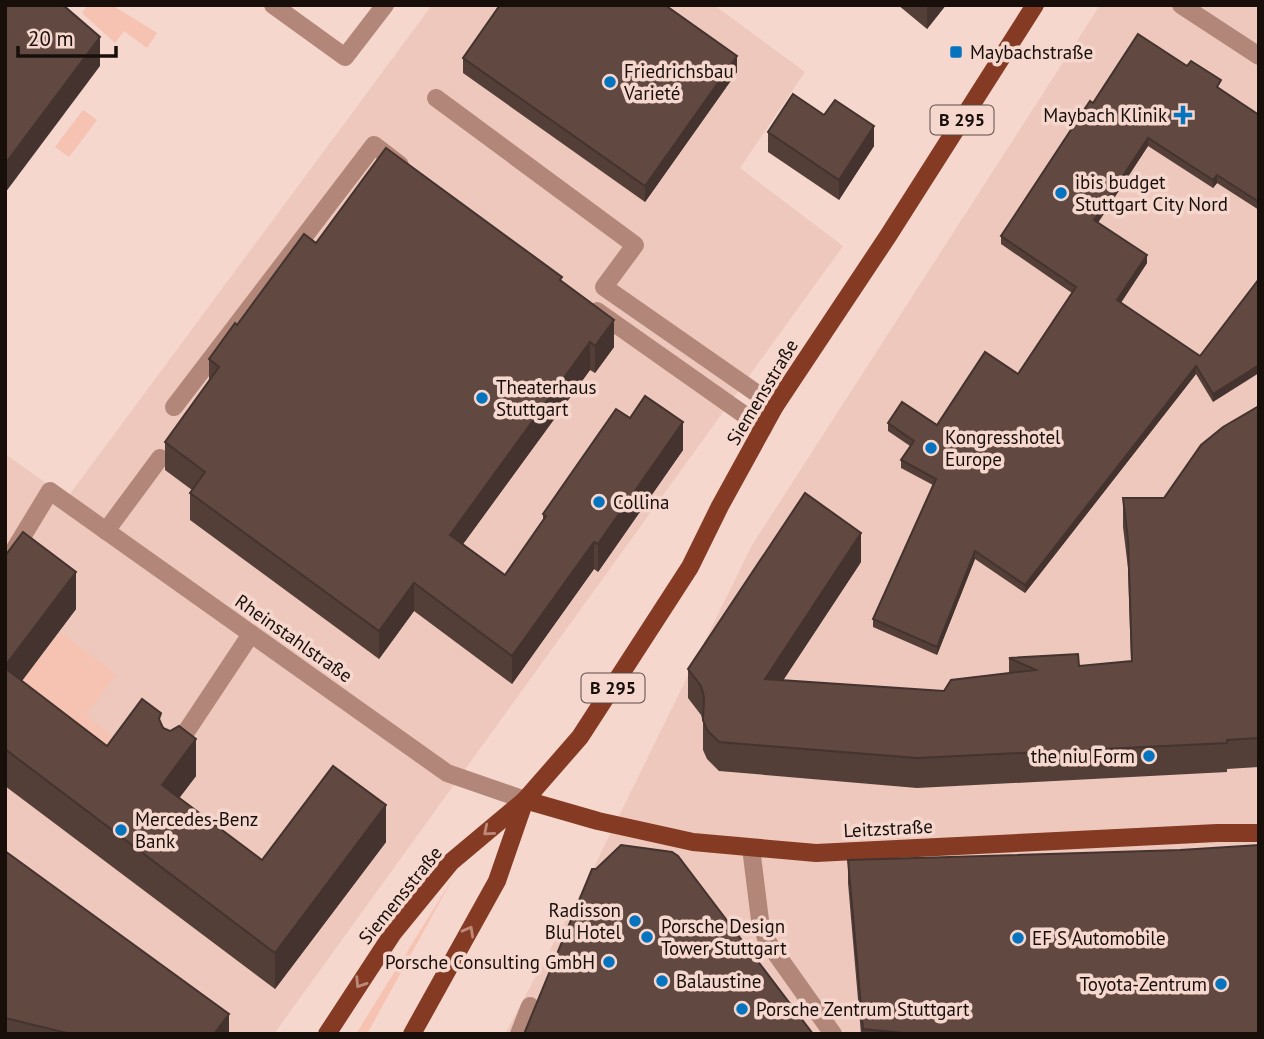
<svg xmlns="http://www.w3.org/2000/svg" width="1264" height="1039" font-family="'PT Sans',sans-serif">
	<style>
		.built { fill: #eec8bc }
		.green { fill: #f6c2b2 }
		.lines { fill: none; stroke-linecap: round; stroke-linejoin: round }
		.minor { stroke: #b28779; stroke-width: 18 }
		.major { stroke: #853b23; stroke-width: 18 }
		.wall { fill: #533f38 }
		.shaded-wall { fill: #44332e }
		.building { fill: #614941; stroke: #44332e; stroke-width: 2 }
		.oneway { stroke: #bd8978 }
		.poi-dot { fill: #0673be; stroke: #f5d7ce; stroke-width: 2.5 }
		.labels { text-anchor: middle; stroke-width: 7; stroke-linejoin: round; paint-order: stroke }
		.shield { fill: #f5d7ce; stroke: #5a4b46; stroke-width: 2 }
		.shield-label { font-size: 18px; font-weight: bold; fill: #180f0b }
		.poi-label { font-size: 19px; fill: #180f0b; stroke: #f5d7ce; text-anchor: start }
		.street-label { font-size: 19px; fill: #180f0b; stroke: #f5d7ce }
	</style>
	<rect width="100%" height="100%" fill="#f5d7ce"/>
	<g class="built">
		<polygon points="432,5 714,5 805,72 740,168 843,246 274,1034 5,1034 5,454 67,498"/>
		<polygon points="1100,5 1259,5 1259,1034 505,1034 591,873 752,545"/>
	</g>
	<g class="green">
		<polygon points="88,5 112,5 157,33 147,48 124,31 115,43 82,13"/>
		<polygon points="83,110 97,120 69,157 55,147"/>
		<polygon points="60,632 116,675 85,715 127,748 102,779 5,703"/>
		<polygon points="453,878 367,1034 356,1034"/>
	</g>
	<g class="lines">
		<g class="minor">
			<polyline points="273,5 345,57 385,5"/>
			<polyline points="1181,5 1259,56"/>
			<polyline points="436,98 635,245 604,287 775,406"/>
			<polyline points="597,311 763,428"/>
			<polyline points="174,407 374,145 400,165"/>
			<polyline points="106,531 160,458"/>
			<polyline points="5,565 50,491 447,773 525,800"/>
			<polyline points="174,750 251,634"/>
			<polyline points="751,848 760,920 767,941 833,1034"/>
			<polyline points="519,1034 530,1006"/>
		</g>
		<g class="major">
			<polyline points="525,800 598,821 693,842 816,853 1217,833 1259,833"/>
			<polyline points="327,1034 393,933 451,862 525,800 580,737 690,567 720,506 775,406 888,236 1035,5"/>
			<polyline points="412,1034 497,881 525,800"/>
		</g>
	</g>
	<g class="wall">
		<polygon points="898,5 946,5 927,29"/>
		<polygon points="463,58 737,72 645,202 463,73"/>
		<polygon points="1221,88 1220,89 1259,115 1259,210 1217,183 1213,188 1148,146 1098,223 1147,263 1121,303 1200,356 1259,279 1213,402 1196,374 1025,593 975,559 937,655 873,627 873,619 933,485 901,468 901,460 910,446 888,431 888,423 937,425 1018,374 1072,293 1001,244 1001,236 1093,103"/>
		<polygon points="824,115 874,146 839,200 768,152 768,132"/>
		<polygon points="316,243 562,281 614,347 595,373 590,370 463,544 505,575 543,520 543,514 630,418 683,450 598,572 594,569 512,684 414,611 379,659 190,520 190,493 192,490 165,470 165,442 209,381 209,359 237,325"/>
		<polygon points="1259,406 1259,767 1227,769 1227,772 917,788 719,771 707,759 703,750 703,722 701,715 688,698 688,669 861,562 783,680 944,691 1009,673 1009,658 1079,666 1131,661 1128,568 1123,527 1123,498 1164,498"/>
		<polygon points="5,556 76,609 22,681 107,746 161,723 196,776 179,798 262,860 386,842 275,989 5,786"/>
		<polygon points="1180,850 1259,1034 861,1034 848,883 848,860"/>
		<polygon points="5,851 229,1034 5,1034"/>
	</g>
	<g class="shaded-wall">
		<polygon points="927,5 946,5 927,29"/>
		<polygon points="100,37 100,66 5,193 5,164"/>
		<polygon points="737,56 737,72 645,202 645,186"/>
		<polygon points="874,126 874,146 839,200 839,180"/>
		<polygon points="1148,138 1148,146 1094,228 1094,220"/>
		<polygon points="1217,175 1217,183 1213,188 1213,180"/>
		<polygon points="1147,255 1147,263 1117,308 1117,300"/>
		<polygon points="614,320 614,347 595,373 595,346"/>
		<polygon points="590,342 590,370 450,562 450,535"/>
		<polygon points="1259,365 1259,373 1213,402 1213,394"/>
		<polygon points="1196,366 1196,374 1025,593 1025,585"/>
		<polygon points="683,422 683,450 598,572 598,544"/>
		<polygon points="861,533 861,562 765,708 765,679"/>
		<polygon points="594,542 594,569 512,684 512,656"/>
		<polygon points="975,551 975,559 937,655 937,647"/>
		<polygon points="76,572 76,609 5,703 5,666"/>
		<polygon points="414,583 414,611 379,659 379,631"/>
		<polygon points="196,739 196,776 162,821 162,785"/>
		<polygon points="386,805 386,842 275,989 275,953"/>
		<polygon points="229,1014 229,1034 214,1034"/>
	</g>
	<g class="building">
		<polygon points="5,5 63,5 100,37 5,164"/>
		<polygon points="500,5 665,5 737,56 645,186 463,58"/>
		<polygon points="1138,34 1187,66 1191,61 1221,80 1217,87 1259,115 1259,202 1217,175 1213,180 1148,138 1094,220 1147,255 1117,300 1200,356 1259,279 1259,365 1213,394 1196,366 1025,585 975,551 937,647 873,619 936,479 901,460 914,441 888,423 902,402 937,425 985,352 1018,374 1076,287 1001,236 1090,101 1093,103"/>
		<polygon points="793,94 824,115 835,100 874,126 839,180 768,132"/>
		<polygon points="386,148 562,277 560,280 614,320 595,346 590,342 450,535 505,575 546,516 543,514 616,409 630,418 645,396 683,422 598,544 594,542 512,656 414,583 379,631 190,493 205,472 165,442 219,367 209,359 235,323 237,325 304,234 316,243"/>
		<polygon points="1259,406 1259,738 1227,740 1227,743 917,758 719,742 707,730 703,720 704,697 701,686 688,669 805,493 861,533 765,679 944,691 951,680 1036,670 1009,658 1078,654 1079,666 1132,661 1128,539 1123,498 1164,498 1201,445 1223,427"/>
		<polygon points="23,532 76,572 5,666 5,556"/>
		<polygon points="5,668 107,746 142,699 161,713 159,719 163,728 170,731 179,726 196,739 162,785 262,860 333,766 386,805 275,953 5,749"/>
		<polygon points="621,845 672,852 678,856 813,1034 524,1034 592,869 596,869"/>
		<polygon points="1259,845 1259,1034 913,1034 863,1029 848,860 1180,850"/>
		<polygon points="5,851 229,1014 214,1034 71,1034 5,1018"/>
	</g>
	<defs><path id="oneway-chevron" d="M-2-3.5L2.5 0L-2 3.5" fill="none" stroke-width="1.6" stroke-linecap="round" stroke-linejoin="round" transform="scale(1.75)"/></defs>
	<g class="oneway">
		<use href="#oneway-chevron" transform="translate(488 831) rotate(140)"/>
		<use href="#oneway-chevron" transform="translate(469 931) rotate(-61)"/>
		<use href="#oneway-chevron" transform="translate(360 983) rotate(123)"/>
	</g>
	<g class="poi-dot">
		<rect x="949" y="45" width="14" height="14" rx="3.5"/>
		<circle cx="610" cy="82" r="7"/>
		<path d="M1179.5 104.5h7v7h7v7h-7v7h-7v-7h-7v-7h7z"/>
		<circle cx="1061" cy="193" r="7"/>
		<circle cx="482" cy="398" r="7"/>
		<circle cx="931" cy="448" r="7"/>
		<circle cx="599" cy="502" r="7"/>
		<circle cx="1149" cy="756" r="7"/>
		<circle cx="121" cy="830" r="7"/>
		<circle cx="635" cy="921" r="7"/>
		<circle cx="647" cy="937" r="7"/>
		<circle cx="1018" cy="938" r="7"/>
		<circle cx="609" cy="962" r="7"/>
		<circle cx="662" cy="981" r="7"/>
		<circle cx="1221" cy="984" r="7"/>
		<circle cx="742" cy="1009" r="7"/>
	</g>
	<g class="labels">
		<g class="shield">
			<rect x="930.5" y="105.5" width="63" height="29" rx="5"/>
			<rect x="581.5" y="673.5" width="63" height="29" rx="5"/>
		</g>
		<g class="shield-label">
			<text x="962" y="126">B 295</text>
			<text x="613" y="694">B 295</text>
		</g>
		<g class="poi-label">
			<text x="970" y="59">Maybachstraße</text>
			<text x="624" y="78">Friedrichsbau<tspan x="624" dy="22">Varieté</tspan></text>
			<text x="1167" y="122" text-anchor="end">Maybach Klinik</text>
			<text x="1075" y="189">ibis budget<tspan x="1075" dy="22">Stuttgart City Nord</tspan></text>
			<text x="496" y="394">Theaterhaus<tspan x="496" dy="22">Stuttgart</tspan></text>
			<text x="945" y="444">Kongresshotel<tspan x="945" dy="22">Europe</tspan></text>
			<text x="613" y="509">Collina</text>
			<text x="1135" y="763" text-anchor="end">the niu Form</text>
			<text x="135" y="826">Mercedes-Benz<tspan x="135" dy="22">Bank</tspan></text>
			<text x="621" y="917" text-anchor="end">Radisson<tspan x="621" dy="22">Blu Hotel</tspan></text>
			<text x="661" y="933">Porsche Design<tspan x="661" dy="22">Tower Stuttgart</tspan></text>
			<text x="1032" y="945">EF S Automobile</text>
			<text x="595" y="969" text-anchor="end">Porsche Consulting GmbH</text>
			<text x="676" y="988">Balaustine</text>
			<text x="1207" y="991" text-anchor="end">Toyota-Zentrum</text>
			<text x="756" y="1016">Porsche Zentrum Stuttgart</text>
		</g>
		<g class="street-label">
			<text transform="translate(762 392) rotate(-59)" y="7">Siemensstraße</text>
			<text transform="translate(294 638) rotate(35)" y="7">Rheinstahlstraße</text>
			<text transform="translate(888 828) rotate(-3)" y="7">Leitzstraße</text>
			<text transform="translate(400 895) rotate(-51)" y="7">Siemensstraße</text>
		</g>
	</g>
	<rect width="1264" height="1039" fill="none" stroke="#180f0b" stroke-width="14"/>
	<path d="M18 46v10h98v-10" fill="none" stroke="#180f0b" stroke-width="3.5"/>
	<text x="28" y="46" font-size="21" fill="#180f0b" stroke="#f5d7ce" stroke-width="5" paint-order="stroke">20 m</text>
</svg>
